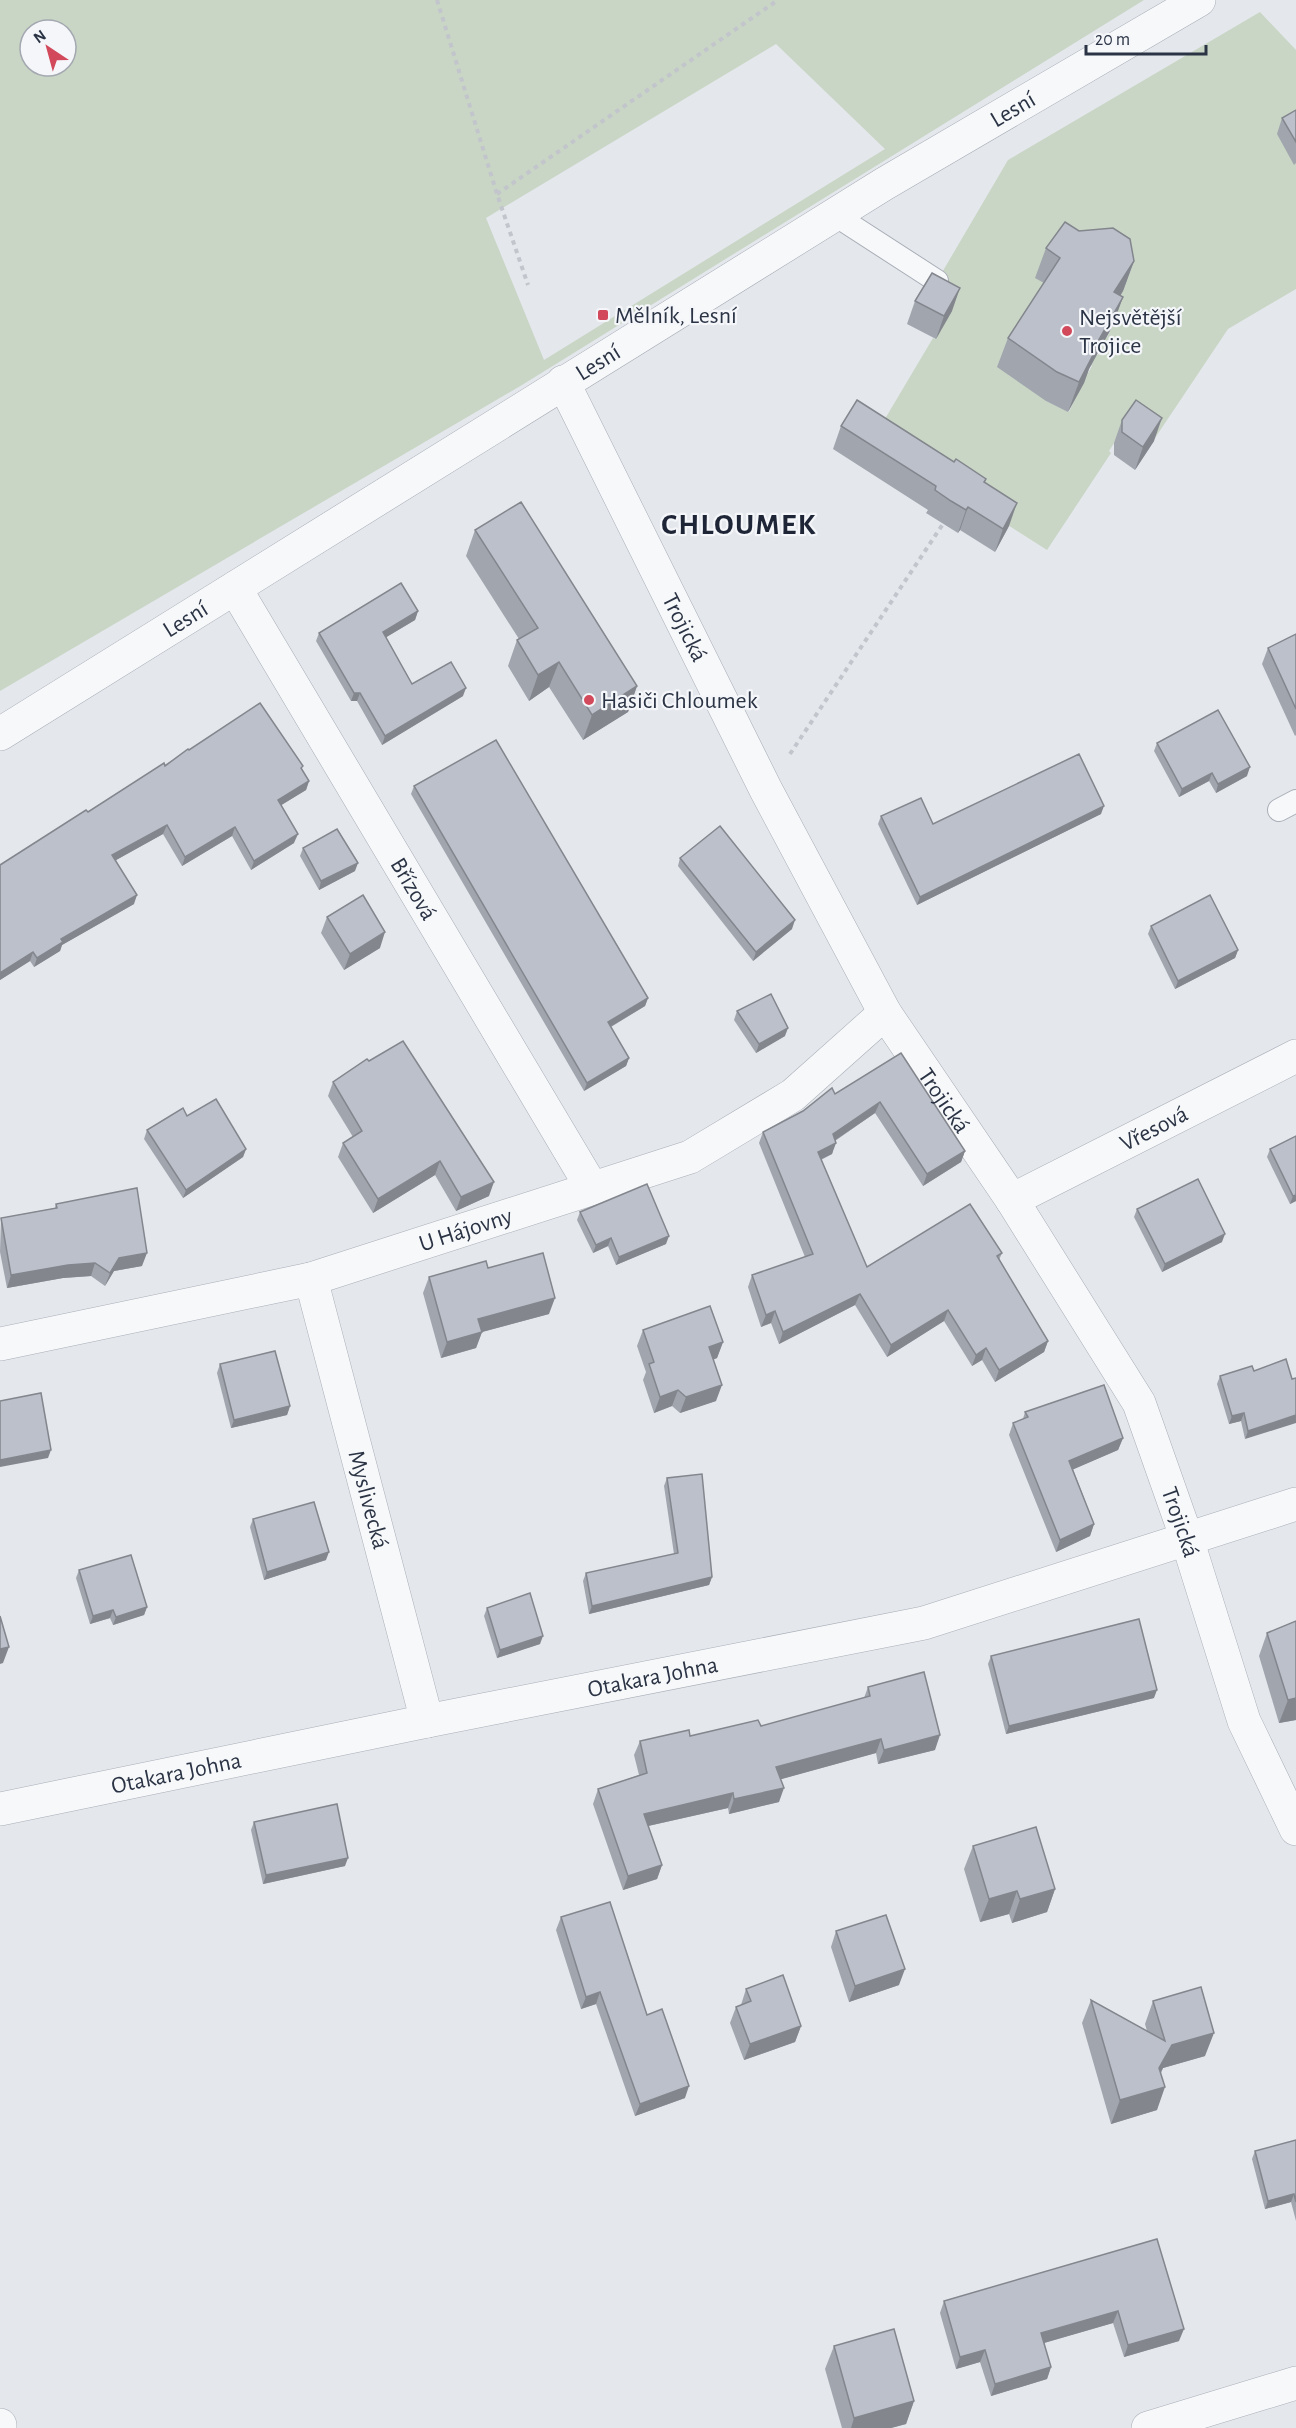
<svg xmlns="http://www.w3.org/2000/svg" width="1296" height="2428" font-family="'Alegreya Sans',sans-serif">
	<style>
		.green { fill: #c9d6c5; fill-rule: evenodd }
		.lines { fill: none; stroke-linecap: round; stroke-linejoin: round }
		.service-casing { stroke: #a9aeb7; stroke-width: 24 }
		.minor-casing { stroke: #a9aeb7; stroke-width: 34 }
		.tertiary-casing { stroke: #a9aeb7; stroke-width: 34 }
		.path { stroke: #c2c5cb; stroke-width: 4; stroke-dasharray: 4.5 4.5; stroke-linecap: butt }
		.service { stroke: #f7f8fa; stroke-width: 22 }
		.minor { stroke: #f7f8fa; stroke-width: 33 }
		.tertiary { stroke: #f7f8fa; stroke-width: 33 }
		.wall { fill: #a1a5ae }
		.shaded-wall { fill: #83868d }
		.building { fill: #bbc0ca; stroke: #83868d; stroke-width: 1.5 }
		.poi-dot { fill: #d1495b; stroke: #f4f6f9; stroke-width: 2 }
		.labels { text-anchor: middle; stroke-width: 4.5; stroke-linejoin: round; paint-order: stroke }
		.street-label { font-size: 24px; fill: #2b3445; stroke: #f4f6f9 }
		.poi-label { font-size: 24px; fill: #2b3445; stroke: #f4f6f9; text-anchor: start }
		.district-label { font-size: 30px; font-weight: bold; letter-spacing: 1.5px; fill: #1d2536; stroke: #f4f6f9 }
	</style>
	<rect width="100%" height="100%" fill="#e4e7ec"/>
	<g class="green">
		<path d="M0,0h1144l-622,385 -522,306zM30,30h36v36h-36zM776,44l109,105 -341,211 -58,-142z"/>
		<path d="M1260,12l36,38v239l-68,40 -75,112 -26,-18 -18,28 2,2 -64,97 -174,-111 60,-101 2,1 2,-58 71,-121zM1050,287l62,40 -5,10 -4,-1 -5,10 3,2 -3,7 -4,-2 -5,11 3,2 -4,7 -4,-1c-1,14 -5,19 -15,29l4,2 -4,9 -23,-11z"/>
	</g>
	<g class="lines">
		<defs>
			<g id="service">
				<polyline points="835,215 937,281"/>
				<polyline points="1279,810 1296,801"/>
			</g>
			<g id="minor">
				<path id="s1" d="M563,382l203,408 119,223 127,187 127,203 48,136 57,182 52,108"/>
				<path id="s2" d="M235,588l357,600"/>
				<path id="s3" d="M1012,1200l284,-144"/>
				<path id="s4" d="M311,1279l116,442"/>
				<path id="s5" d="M0,1344l311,-65 379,-122 103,-62 92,-82"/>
				<path id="s6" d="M0,1809l427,-88 497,-98 372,-119"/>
				<polyline points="0,2425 0,2428"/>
				<polyline points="1148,2428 1296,2383"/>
			</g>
			<g id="tertiary">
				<path id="s7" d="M0,734l884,-550 315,-184"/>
			</g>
		</defs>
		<use href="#service" class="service-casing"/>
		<use href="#minor" class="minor-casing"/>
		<use href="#tertiary" class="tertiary-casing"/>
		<g class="path">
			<polyline points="437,0 497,194 528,285"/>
			<polyline points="497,194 778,0"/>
			<polyline points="790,754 943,524"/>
		</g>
		<use href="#service" class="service"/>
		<use href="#minor" class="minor"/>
		<use href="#tertiary" class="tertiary"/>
	</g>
	<g class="wall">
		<polygon points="1296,110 1296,163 1294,165 1277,134 1282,118"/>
		<polygon points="1079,231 1134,261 1123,291 1120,296 1123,297 1112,327 1089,369 1084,383 1068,412 1046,401 997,367 1008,338 1044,283 1035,278 1046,248"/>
		<polygon points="915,301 952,311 936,339 907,324"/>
		<polygon points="1122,420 1154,441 1135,470 1114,455 1114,443"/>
		<polygon points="841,426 954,462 986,479 985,482 1009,526 995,552 960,530 958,533 926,513 928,510 833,449"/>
		<polygon points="475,530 637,686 628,712 583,740 549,687 529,701 508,666 517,640 519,639 466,556"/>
		<polygon points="418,611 415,620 386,637 412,684 463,696 382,745 357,701 351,701 316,641 319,633"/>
		<polygon points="1296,634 1296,735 1295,736 1262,664 1268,648"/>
		<polygon points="1157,743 1247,776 1216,793 1209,781 1179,797 1154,751"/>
		<polygon points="189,750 302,769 309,781 306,790 281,805 294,843 251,870 232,836 182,866 163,834 116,860 134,904 62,945 60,951 34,967 30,961 0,980 0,865"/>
		<polygon points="414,786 648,998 645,1006 611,1027 629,1058 626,1066 584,1091 411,794"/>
		<polygon points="1101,814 917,905 878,824 881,816 933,824"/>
		<polygon points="303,848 355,871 319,890 300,856"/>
		<polygon points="680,858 792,929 753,961 678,866"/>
		<polygon points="327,917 380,948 344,970 321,933"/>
		<polygon points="1151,926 1238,950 1235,958 1175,989 1148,934"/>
		<polygon points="737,1011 785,1036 756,1053 734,1020"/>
		<polygon points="901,1053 965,1151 961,1162 923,1186 875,1113 835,1141 832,1154 821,1160 867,1267 1002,1253 999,1260 1048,1341 1044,1352 995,1382 982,1360 972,1366 944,1321 887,1357 855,1305 779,1344 771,1323 761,1327 748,1287 752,1275 805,1257 759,1143 763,1132 835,1094"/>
		<polygon points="333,1082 489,1196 456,1211 435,1175 373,1213 338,1157 343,1143 353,1137 328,1096"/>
		<polygon points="187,1116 246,1149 243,1157 183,1198 144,1139 147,1130"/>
		<polygon points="1270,1149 1296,1201 1290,1204 1267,1157"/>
		<polygon points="56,1204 142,1266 114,1271 105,1286 91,1276 63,1278 7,1288 0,1252 1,1218 55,1208"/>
		<polygon points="1137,1209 1222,1242 1162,1272 1134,1217"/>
		<polygon points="580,1212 666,1244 616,1265 608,1246 593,1253 577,1220"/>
		<polygon points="488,1268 549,1314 482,1332 476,1348 441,1358 423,1293 429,1277"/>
		<polygon points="643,1330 723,1342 717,1358 713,1360 716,1401 680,1413 672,1406 654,1413 643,1380 646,1372 637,1346"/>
		<polygon points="1286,1359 1245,1439 1241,1421 1229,1424 1217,1384 1220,1376 1254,1371"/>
		<polygon points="220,1364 290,1406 287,1415 231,1428 217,1373"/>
		<polygon points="1025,1412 1123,1438 1118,1450 1073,1469 1094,1524 1090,1536 1056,1552 1009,1435 1013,1423 1023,1419"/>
		<polygon points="667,1478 712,1577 709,1585 589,1614 583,1581 586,1573 674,1554 664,1486"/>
		<polygon points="253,1519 326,1560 264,1580 250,1527"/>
		<polygon points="79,1570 147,1607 144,1615 113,1625 110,1618 90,1624 76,1578"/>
		<polygon points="487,1608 540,1644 497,1658 484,1616"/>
		<polygon points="1296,1621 1296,1720 1279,1723 1259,1656 1267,1633"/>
		<polygon points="991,1656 1154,1698 1006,1734 988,1664"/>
		<polygon points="868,1687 935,1750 878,1764 876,1753 781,1779 779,1802 729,1814 728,1808 648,1826 662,1865 657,1879 623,1890 593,1804 598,1789 639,1775 634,1755 640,1741 690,1736 761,1726 864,1698"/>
		<polygon points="254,1822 345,1866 263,1884 251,1830"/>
		<polygon points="973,1846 1055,1889 1047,1912 1012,1923 1009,1914 980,1922 964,1869"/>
		<polygon points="561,1917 685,2098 635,2116 596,2004 581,2009 556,1930"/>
		<polygon points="836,1931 899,1985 849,2002 831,1947"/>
		<polygon points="746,1989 801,2026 795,2042 744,2060 730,2023 736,2007 741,2005"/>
		<polygon points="1091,2000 1147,2031 1145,2024 1153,2001 1205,2056 1163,2068 1161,2073 1157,2110 1111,2124 1082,2023"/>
		<polygon points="1296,2140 1296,2221 1291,2202 1265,2209 1252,2159 1255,2151"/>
		<polygon points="1157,2239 1179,2341 1124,2357 1113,2323 1044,2343 1051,2367 1047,2379 991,2396 980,2362 956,2369 940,2313 944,2301"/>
		<polygon points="834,2346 914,2401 906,2424 891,2428 842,2428 825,2369"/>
	</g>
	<g class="shaded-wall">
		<polygon points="1134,261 1123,291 1104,322 1114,292"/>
		<polygon points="960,288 952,311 936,339 944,316"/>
		<polygon points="1123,297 1112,327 1089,369 1084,383 1068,412 1079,382 1092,352"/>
		<polygon points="1162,418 1154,441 1135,470 1143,447"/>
		<polygon points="1017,503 1009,526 995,552 1003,529"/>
		<polygon points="968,507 960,530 958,533 966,510"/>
		<polygon points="418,611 415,620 380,641 383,632"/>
		<polygon points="559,662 549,687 529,701 538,675"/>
		<polygon points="637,686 628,712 583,740 592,715"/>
		<polygon points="466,688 463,696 382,745 385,736"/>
		<polygon points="354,693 360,693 357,701 351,701"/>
		<polygon points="1250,767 1247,776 1216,793 1218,784"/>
		<polygon points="1212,773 1209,781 1179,797 1182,789"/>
		<polygon points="309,781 306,790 275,809 278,800"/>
		<polygon points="1104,806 1101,814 917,905 920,897"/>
		<polygon points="167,825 163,834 109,864 112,855"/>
		<polygon points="235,827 232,836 182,866 185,857"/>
		<polygon points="298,834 294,843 251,870 254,861"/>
		<polygon points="358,863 355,871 319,890 321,881"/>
		<polygon points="137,895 134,904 62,945 60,951 34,967 37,958 61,939"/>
		<polygon points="795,920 792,929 753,961 756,952"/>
		<polygon points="385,932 380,948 344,970 350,954"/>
		<polygon points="1238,950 1235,958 1175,989 1178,981"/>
		<polygon points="33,952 30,961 0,980 0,973"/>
		<polygon points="648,998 645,1006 605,1030 608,1022"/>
		<polygon points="788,1028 785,1036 756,1053 759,1044"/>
		<polygon points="629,1058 626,1066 584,1091 587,1083"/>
		<polygon points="880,1102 875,1113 828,1145 833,1134"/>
		<polygon points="836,1143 832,1154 813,1163 818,1152"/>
		<polygon points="246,1149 243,1157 183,1198 186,1190"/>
		<polygon points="965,1151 961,1162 923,1186 927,1174"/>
		<polygon points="440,1161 435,1175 373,1213 378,1199"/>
		<polygon points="494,1182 489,1196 456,1211 461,1197"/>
		<polygon points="1296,1195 1296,1201 1290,1204 1293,1196"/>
		<polygon points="1225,1234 1222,1242 1162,1272 1165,1264"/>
		<polygon points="669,1236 666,1244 616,1265 619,1257"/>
		<polygon points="611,1238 608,1246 593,1253 596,1245"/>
		<polygon points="147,1253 142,1266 114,1271 105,1286 110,1273 119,1258"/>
		<polygon points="95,1263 91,1276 63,1278 7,1288 11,1275 68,1265"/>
		<polygon points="860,1294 855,1305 779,1344 783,1332"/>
		<polygon points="555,1298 549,1314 482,1332 476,1348 441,1358 447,1342 478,1319"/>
		<polygon points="948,1310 944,1321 887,1357 891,1345"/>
		<polygon points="775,1311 771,1323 761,1327 766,1315"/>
		<polygon points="1048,1341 1044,1352 995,1382 999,1370"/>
		<polygon points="723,1342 717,1358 703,1363 709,1347"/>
		<polygon points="986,1348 982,1360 972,1366 976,1355"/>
		<polygon points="722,1385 716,1401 680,1413 686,1397"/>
		<polygon points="678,1390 672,1406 654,1413 660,1397"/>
		<polygon points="290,1406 287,1415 231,1428 234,1420"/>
		<polygon points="1244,1413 1241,1421 1229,1424 1232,1416"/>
		<polygon points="1296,1415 1296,1423 1245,1439 1248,1431"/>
		<polygon points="1123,1438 1118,1450 1065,1473 1069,1461"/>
		<polygon points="51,1450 48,1458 0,1467 0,1460"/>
		<polygon points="1094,1524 1090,1536 1056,1552 1060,1540"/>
		<polygon points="329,1552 326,1560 264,1580 267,1572"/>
		<polygon points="712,1577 709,1585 589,1614 592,1606"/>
		<polygon points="147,1607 144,1615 113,1625 116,1617"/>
		<polygon points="113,1610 110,1618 90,1624 93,1616"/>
		<polygon points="543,1636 540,1644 497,1658 500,1650"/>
		<polygon points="9,1647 3,1663 0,1664 0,1649"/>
		<polygon points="1157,1690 1154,1698 1006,1734 1009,1726"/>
		<polygon points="1296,1698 1296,1720 1279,1723 1288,1700"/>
		<polygon points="940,1735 935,1750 878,1764 884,1750"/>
		<polygon points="881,1739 876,1753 771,1782 776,1767"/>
		<polygon points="784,1788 779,1802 729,1814 734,1799"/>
		<polygon points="733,1793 728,1808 639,1828 644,1814"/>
		<polygon points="348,1858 345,1866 263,1884 266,1875"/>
		<polygon points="662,1865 657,1879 623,1890 628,1876"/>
		<polygon points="1055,1889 1047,1912 1012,1923 1020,1899"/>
		<polygon points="1017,1891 1009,1914 980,1922 989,1899"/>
		<polygon points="905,1969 899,1985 849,2002 855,1986"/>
		<polygon points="600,1992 596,2004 581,2009 586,1997"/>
		<polygon points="801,2026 795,2042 744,2060 750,2044"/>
		<polygon points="1214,2033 1205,2056 1163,2068 1151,2091 1165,2087 1157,2110 1111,2124 1120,2100 1159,2068 1172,2045"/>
		<polygon points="689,2086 685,2098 635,2116 640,2104"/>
		<polygon points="1294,2194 1291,2202 1265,2209 1268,2201"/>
		<polygon points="1118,2311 1113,2323 1037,2345 1041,2333"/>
		<polygon points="1184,2329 1179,2341 1124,2357 1128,2345"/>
		<polygon points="985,2350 980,2362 956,2369 960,2357"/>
		<polygon points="1051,2367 1047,2379 991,2396 995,2384"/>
		<polygon points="914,2401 906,2424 891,2428 851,2428 854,2418"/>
	</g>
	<g class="building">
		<polygon points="1296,110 1296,142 1282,118"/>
		<polygon points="1065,222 1079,231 1113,228 1130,239 1134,261 1114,292 1123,297 1092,352 1094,353 1079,382 1057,372 1008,338 1060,258 1046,248"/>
		<polygon points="932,273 960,288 944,316 915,301"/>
		<polygon points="857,400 954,462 956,459 986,479 984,482 1017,503 1003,529 968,507 966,510 951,501 935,490 936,486 841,426"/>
		<polygon points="1136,400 1162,418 1143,447 1122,432 1122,420"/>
		<polygon points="521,502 637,686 592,715 559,662 538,675 517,640 538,628 475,530"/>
		<polygon points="401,583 418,611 383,632 412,684 451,662 466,688 385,736 360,693 354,693 319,633"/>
		<polygon points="1296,634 1296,709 1268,648"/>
		<polygon points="260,703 303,766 301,768 309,781 278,800 298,834 254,861 235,827 185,857 167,825 112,855 137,895 61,939 63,942 37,958 33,952 0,973 0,865 86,810 88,812 164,763 165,766 188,749 189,750"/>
		<polygon points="1218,710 1250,767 1218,784 1212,773 1182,789 1157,743"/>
		<polygon points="496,740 648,998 608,1022 629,1058 587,1083 414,786"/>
		<polygon points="1079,754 1104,806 920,897 881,816 921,798 933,824"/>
		<polygon points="720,826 795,920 756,952 680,858"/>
		<polygon points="337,829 358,863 321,881 303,848"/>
		<polygon points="363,895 385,932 350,954 327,917"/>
		<polygon points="1210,895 1238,950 1178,981 1151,926"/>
		<polygon points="771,994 788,1028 759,1044 737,1011"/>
		<polygon points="403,1041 494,1182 461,1197 440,1161 378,1199 343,1143 362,1131 333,1082 367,1059 369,1061"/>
		<polygon points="901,1053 965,1151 927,1174 880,1102 833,1134 836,1143 818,1152 867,1267 970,1204 1002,1253 997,1256 1048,1341 999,1370 986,1348 976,1355 948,1310 891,1345 860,1294 783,1332 775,1311 766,1315 752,1275 813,1254 763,1132 803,1111 832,1088 835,1094"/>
		<polygon points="216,1099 246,1149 186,1190 147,1130 183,1108 187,1116"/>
		<polygon points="1296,1136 1296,1195 1293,1196 1270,1149"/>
		<polygon points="1198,1179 1225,1234 1165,1264 1137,1209"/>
		<polygon points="647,1184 669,1236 619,1257 611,1238 596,1245 580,1212"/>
		<polygon points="137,1188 147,1253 119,1258 110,1273 95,1263 68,1265 11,1275 1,1218 57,1208 56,1204"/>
		<polygon points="543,1253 555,1298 478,1319 482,1332 447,1342 429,1277 486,1261 488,1268"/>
		<polygon points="710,1306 723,1342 709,1347 722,1385 686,1397 678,1390 660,1397 649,1364 654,1362 643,1330"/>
		<polygon points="275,1351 290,1406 234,1420 220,1364"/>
		<polygon points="1286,1359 1292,1379 1296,1378 1296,1415 1248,1431 1244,1413 1232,1416 1220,1376 1252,1366 1254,1371"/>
		<polygon points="1104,1385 1123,1438 1069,1461 1094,1524 1060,1540 1013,1423 1028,1417 1025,1412"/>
		<polygon points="41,1393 51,1450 0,1460 0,1401"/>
		<polygon points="702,1474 712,1577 592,1606 586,1573 678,1553 667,1478"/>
		<polygon points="314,1502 329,1552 267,1572 253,1519"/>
		<polygon points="131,1555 147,1607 116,1617 113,1610 93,1616 79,1570"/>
		<polygon points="530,1593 543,1636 500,1650 487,1608"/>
		<polygon points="0,1616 9,1647 0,1649"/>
		<polygon points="1139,1619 1157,1690 1009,1726 991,1656"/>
		<polygon points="1296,1621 1296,1698 1288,1700 1267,1633"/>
		<polygon points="924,1672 940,1735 884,1750 881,1739 776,1767 784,1788 734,1799 733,1793 644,1814 662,1865 628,1876 598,1789 647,1773 640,1741 689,1730 690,1736 758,1720 761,1726 870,1696 868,1687"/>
		<polygon points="337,1804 348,1858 266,1875 254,1822"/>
		<polygon points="1036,1827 1055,1889 1020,1899 1017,1891 989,1899 973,1846"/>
		<polygon points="610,1902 647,2015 662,2009 689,2086 640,2104 600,1992 586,1997 561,1917"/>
		<polygon points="886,1915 905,1969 855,1986 836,1931"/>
		<polygon points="783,1975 801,2026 750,2044 736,2007 751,2001 746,1989"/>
		<polygon points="1201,1987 1214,2033 1172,2045 1159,2068 1165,2087 1120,2100 1091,2000 1165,2041 1153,2001"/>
		<polygon points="1296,2140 1296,2202 1294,2194 1268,2201 1255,2151"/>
		<polygon points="1157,2239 1184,2329 1128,2345 1118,2311 1041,2333 1051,2367 995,2384 985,2350 960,2357 944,2301"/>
		<polygon points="894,2329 914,2401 854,2418 834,2346"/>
	</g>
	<g class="poi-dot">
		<rect x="597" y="309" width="12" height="12" rx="3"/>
		<circle cx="1067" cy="331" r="6"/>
		<circle cx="589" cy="700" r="6"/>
	</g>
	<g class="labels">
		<g class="street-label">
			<text dy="8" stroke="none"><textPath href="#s7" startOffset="1190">Lesní</textPath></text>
			<text dy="8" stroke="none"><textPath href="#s7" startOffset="704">Lesní</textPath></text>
			<text dy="8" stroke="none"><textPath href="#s7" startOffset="218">Lesní</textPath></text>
			<text dy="8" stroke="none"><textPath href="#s1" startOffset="274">Trojická</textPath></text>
			<text dy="8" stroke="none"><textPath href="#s2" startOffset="350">Břízová</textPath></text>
			<text dy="8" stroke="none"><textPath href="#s1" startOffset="814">Trojická</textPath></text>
			<text dy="8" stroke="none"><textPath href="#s3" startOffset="159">Vřesová</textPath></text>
			<text dy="8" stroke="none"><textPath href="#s5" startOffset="480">U Hájovny</textPath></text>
			<text dy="8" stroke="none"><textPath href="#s4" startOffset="228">Myslivecká</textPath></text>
			<text dy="8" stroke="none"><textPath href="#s1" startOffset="1300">Trojická</textPath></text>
			<text dy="8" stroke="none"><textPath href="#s6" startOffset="666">Otakara Johna</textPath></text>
			<text dy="8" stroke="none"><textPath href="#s6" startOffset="180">Otakara Johna</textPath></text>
		</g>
		<g class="poi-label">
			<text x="615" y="323">Mělník, Lesní</text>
			<text x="1079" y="325">Nejsvětější<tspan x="1079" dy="28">Trojice</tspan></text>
			<text x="601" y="708">Hasiči Chloumek</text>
		</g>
		<g class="district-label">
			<text x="739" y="534">CHLOUMEK</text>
		</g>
	</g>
	<g transform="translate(48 48) rotate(324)"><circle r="28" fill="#f4f6f9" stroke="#a4a8b1" stroke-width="1.5"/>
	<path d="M0-4.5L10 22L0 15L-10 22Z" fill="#d1495b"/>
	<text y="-9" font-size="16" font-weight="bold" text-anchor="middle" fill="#2b3445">N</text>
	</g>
	<path d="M1086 45v9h120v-9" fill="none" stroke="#2b3445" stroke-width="3"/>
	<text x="1095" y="45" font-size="18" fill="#2b3445" stroke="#f4f6f9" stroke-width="4.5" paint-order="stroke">20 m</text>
</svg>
